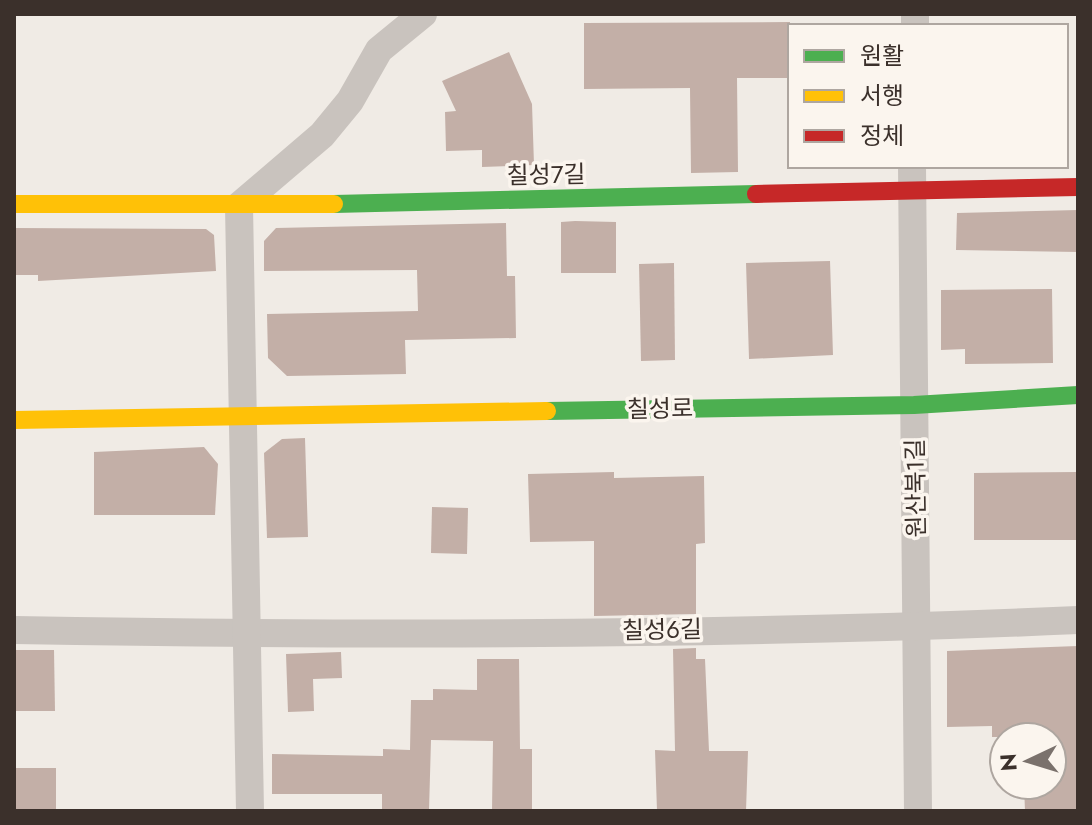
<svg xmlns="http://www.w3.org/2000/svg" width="1092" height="825" font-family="Jost,'Noto Sans KR',sans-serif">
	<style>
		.building { fill: #c3afa7 }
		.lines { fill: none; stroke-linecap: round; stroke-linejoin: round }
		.street { stroke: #c9c3be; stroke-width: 28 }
		.fast { stroke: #4caf50; stroke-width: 18 }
		.slow { stroke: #ffc107; stroke-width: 18 }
		.jam { stroke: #c62828; stroke-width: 18 }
		.labels { text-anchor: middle; stroke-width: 7; stroke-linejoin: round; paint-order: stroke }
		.street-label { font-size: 24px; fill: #3b302b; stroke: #fbf5ee }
	</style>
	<rect width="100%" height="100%" fill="#f0ebe5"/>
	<g class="building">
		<polygon points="790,22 790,78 737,78 738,172 691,173 690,88 584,89 584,23"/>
		<polygon points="509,52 532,104 534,165 482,167 482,150 446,151 445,112 456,111 442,81"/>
		<polygon points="1078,210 1078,252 956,250 957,213"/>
		<polygon points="575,221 616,222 616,273 561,273 561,222"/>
		<polygon points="506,223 507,276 515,276 516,338 405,340 406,374 287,376 268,358 267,314 418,311 417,270 264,271 264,241 276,228"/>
		<polygon points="14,228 206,229 214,235 216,271 38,281 38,275 14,275"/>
		<polygon points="830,261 833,355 749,359 746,263"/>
		<polygon points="674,263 675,360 641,361 639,264"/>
		<polygon points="1052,289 1053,363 965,364 965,349 941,350 941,290"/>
		<polygon points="305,438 308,537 267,538 264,453 282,439"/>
		<polygon points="204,447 218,464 215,515 94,515 94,452"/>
		<polygon points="614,472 614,478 704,476 705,543 696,544 696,614 594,616 594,541 530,542 528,474"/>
		<polygon points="1078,472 1078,540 974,540 974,473"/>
		<polygon points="432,507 468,508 467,554 431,553"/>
		<polygon points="1078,646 1078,811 1025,811 1024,785 1052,785 1052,737 992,737 992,726 947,727 947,651"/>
		<polygon points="696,648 696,659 705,659 709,751 748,751 746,811 657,811 655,750 675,751 673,649"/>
		<polygon points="14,650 54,650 55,711 14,711"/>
		<polygon points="341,652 342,678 313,679 314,711 288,712 286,654"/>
		<polygon points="477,659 519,659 520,749 532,749 532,811 492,811 493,741 431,740 429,811 382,811 382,794 272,794 272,754 383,756 383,749 410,750 411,700 433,700 433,689 477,690"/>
		<rect x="14" y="768" width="42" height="43"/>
	</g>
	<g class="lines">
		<g class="street">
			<polyline points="915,26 915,14"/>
			<polyline points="912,166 918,811"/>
			<path d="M14,630c354,6 710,6 1064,-10"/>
			<polyline points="250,811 239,206 322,135 350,101 379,50 423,14"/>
		</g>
		<g class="fast">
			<polyline points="334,204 756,194"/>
			<polyline points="547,411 914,405 1078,395"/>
		</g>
		<g class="slow">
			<polyline points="14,204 334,204"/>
			<polyline points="14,420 547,411"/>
		</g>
		<polyline class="jam" points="756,194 1078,187"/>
	</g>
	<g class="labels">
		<g class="street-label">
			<text transform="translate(546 175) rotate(-1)" y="8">칠성7길</text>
			<text transform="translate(660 409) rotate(-1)" y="8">칠성로</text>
			<text transform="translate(916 488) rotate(-91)" y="8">원산북1길</text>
			<text transform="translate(662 630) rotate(-1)" y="8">칠성6길</text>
		</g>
	</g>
	<rect width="1092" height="825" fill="none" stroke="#3b302b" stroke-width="32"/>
	<rect x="788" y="24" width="280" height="144" fill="#fbf5ee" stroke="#aea6a0" stroke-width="2"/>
	<rect x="804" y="50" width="40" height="12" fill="#4caf50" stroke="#aea6a0" stroke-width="2"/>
	<text x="860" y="64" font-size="24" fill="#3b302b">원활</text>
	<rect x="804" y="90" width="40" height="12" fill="#ffc107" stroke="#aea6a0" stroke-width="2"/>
	<text x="860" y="104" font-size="24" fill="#3b302b">서행</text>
	<rect x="804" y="130" width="40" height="12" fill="#c62828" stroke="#aea6a0" stroke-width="2"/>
	<text x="860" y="144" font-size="24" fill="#3b302b">정체</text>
	<g transform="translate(1028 761) rotate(266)"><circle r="38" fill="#fbf5ee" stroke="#aea6a0" stroke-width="2"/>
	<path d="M0-6L14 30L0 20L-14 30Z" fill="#7a716c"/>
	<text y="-12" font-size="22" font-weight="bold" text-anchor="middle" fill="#3b302b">N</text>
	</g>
</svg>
